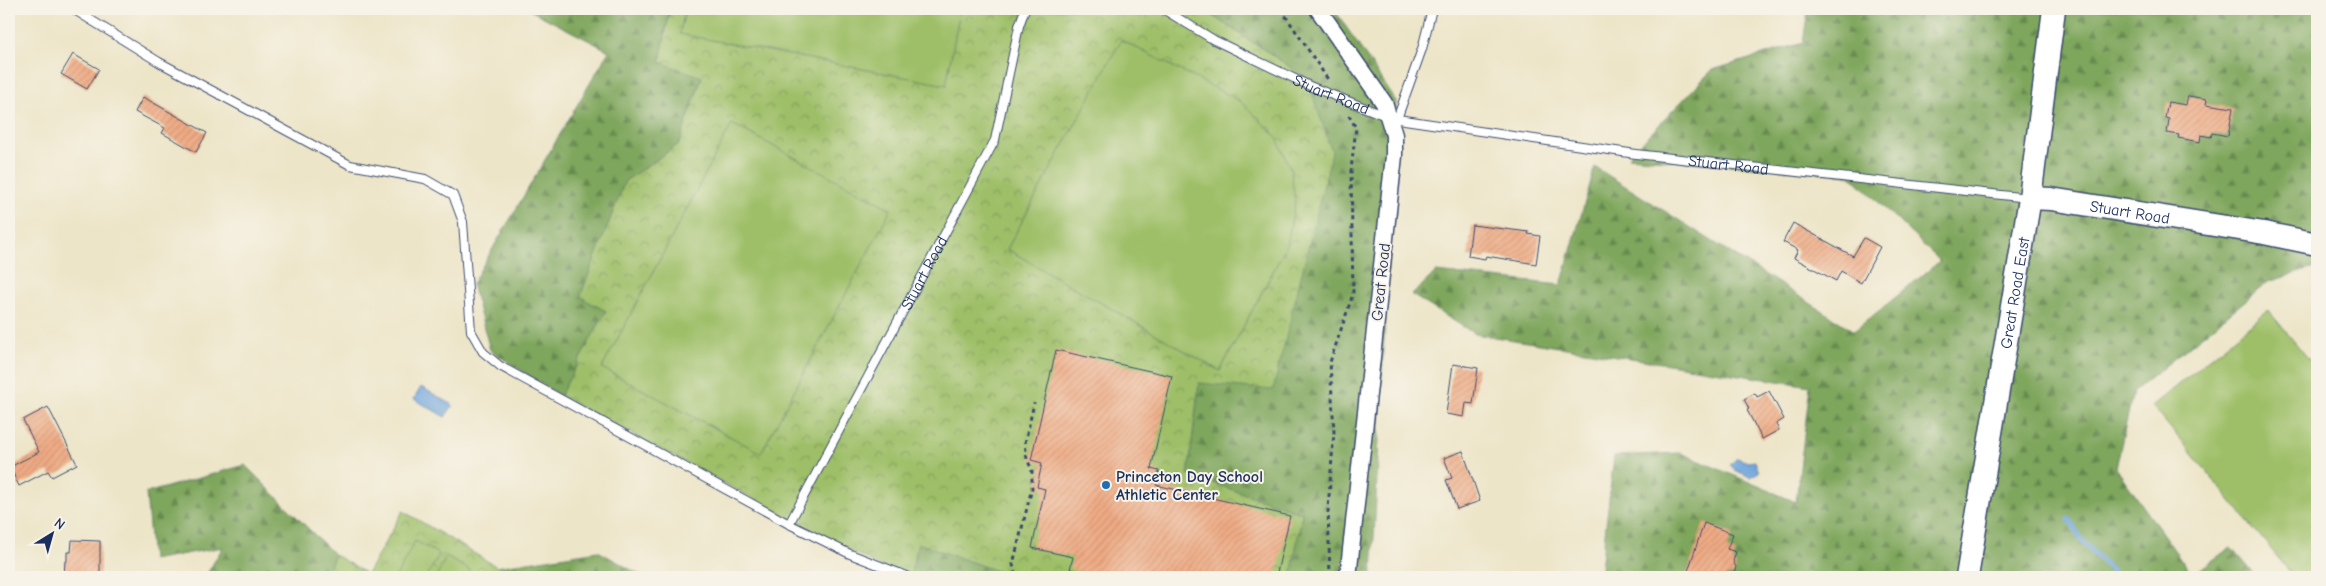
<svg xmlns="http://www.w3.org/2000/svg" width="2326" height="586" font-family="'Comic Neue',sans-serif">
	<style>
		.forest { fill: url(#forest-firs); stroke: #4c6a5d }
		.park { fill: url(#park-crowns); stroke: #5c7763 }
		.garden { fill: #9ebf68; stroke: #5c7763 }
		.water { fill: #6ea4db; stroke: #446a9c }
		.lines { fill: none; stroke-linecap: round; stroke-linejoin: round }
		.stream { stroke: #6ea4db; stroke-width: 5 }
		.building { fill: url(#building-hatch) }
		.lane-casing { stroke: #3a4a6e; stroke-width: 10 }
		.street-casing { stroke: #3a4a6e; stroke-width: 19 }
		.secondary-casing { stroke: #3a4a6e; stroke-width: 25 }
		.path { stroke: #3a4a6e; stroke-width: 3; stroke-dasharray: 4 4; stroke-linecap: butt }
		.lane { stroke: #fff; stroke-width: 8 }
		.street { stroke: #fff; stroke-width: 16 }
		.secondary { stroke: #fff; stroke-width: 22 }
		.poi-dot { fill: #1f6fb2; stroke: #f7f3e8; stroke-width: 2 }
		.labels { text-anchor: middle; stroke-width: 4; stroke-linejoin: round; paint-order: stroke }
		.street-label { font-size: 16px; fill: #1b2f5e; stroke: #f7f3e8 }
		.poi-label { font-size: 16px; font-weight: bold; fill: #1b2f5e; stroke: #f7f3e8; text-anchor: start }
	</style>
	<defs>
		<pattern id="forest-firs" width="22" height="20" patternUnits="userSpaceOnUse" patternTransform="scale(1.25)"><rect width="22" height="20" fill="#7ea65c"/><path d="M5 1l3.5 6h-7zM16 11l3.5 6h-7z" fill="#66884f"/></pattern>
		<pattern id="park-crowns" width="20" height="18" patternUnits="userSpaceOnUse" patternTransform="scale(1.25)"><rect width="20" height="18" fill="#9ebf68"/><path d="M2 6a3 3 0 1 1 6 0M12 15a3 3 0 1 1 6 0" fill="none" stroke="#809c59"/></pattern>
		<pattern id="building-hatch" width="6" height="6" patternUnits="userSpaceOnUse" patternTransform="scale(1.25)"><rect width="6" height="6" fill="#efab84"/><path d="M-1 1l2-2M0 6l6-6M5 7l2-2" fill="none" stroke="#cc9374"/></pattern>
	</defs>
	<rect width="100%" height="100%" fill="#f7f3e8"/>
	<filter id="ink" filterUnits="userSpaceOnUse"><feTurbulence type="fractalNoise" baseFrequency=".02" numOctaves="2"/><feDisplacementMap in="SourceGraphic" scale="10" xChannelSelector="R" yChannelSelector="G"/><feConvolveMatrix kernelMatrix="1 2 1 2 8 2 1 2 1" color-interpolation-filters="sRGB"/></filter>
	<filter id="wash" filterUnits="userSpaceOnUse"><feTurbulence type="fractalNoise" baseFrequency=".0096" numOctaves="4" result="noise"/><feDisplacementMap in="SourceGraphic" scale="20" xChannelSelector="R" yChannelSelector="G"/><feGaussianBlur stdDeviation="1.12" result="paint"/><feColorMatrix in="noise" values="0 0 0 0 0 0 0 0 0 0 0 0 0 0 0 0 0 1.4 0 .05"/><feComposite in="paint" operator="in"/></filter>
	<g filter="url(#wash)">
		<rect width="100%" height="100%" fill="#ede5c8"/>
		<g class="forest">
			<polygon points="528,9 670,9 660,62 702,76 679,144 625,181 580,297 606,311 560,396 490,350 472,284 609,51"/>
			<polygon points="1202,9 1334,9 1396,101 1372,577 1291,577 1301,513 1188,475 1199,383 1307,78"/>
			<polygon points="1808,9 2317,9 2317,267 2268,282 2133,392 2116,468 2192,575 2231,547 2257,577 1600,577 1614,456 1681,453 1796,502 1810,386 1475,334 1412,295 1436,272 1561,285 1595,167 1854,331 1940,261 1850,175 1628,157 1712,70 1803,43"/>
			<polygon points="245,465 335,555 325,577 205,577 223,547 152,560 146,493"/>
			<polygon points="918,542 1014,577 910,577"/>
			<polygon points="598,551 644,577 514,577 496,567"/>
		</g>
		<g class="park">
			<polygon points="670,9 1202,9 1307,78 1332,152 1273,390 1199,383 1188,475 1302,513 1291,577 1014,577 918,543 910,577 900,577 560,396 606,311 580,297 625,181 679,144 702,77 660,62"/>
			<polygon points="403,511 514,577 325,577 335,555 367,574"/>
		</g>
		<g class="garden">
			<polygon points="685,9 960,9 946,85 680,34"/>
			<polygon points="1121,40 1240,101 1276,136 1291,170 1295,202 1287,245 1220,371 1007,249"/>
			<polygon points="732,124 891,209 761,453 602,368"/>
			<polygon points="2268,310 2317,369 2317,577 2294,577 2152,406"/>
			<polygon points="415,541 439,554 427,577 396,577"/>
			<polygon points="446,557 470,570 466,577 436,577"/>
		</g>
		<g class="water">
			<polygon points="421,387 453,405 445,417 414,399"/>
			<polygon points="1737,458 1748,462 1755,461 1759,472 1750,477 1735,470 1730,465"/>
		</g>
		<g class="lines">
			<polyline class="stream" points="2069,519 2083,542 2118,577"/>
		</g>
		<g id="blocks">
			<g class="building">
				<polygon points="73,54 99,69 87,89 61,74"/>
				<polygon points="2188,96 2207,99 2206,104 2233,108 2228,136 2212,133 2211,137 2201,135 2200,142 2178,138 2179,135 2167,133 2169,119 2165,118 2168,102 2186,105"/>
				<polygon points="143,97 207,133 196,152 162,133 165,128 135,112"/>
				<polygon points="1793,223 1853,256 1864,238 1880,247 1861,283 1841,271 1836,281 1794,258 1798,250 1783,242"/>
				<polygon points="1472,225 1529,232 1528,234 1540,236 1536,264 1486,256 1485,259 1468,256"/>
				<polygon points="1056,350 1172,376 1151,469 1159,471 1156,485 1290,516 1276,577 1106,577 1070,569 1073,557 1032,548 1045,489 1037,487 1042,463 1031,460"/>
				<polygon points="1453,364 1478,368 1473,404 1466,403 1464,417 1446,414"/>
				<polygon points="1769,391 1784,419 1776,424 1779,430 1762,439 1747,410 1749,409 1744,399 1755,393 1757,397"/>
				<polygon points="48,407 77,464 52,477 48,471 19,486 10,467 39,452 23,420"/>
				<polygon points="1463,451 1480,501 1457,509 1446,480 1452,478 1444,458"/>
				<polygon points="1704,523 1733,534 1727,549 1736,552 1733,561 1736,567 1734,574 1725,577 1686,577"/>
				<polygon points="72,540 100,541 100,577 64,577 65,561 67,561 67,552 71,552"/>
			</g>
		</g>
	</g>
	<g filter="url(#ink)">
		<use href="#blocks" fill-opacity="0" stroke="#3a4a6e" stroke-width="1"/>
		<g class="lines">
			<defs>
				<g id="lane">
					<polyline points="73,9 159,62 350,165 425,179 453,195 463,222 471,331 483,352 500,366 789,524 850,554 909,577"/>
					<path id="s1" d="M1163,9l51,31 98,47 79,31 245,36 392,44"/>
					<polyline points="1397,119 1422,49 1432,9"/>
					<path id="s2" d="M789,524l206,-384 24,-114 6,-17"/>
				</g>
				<polyline id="street" points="1318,9 1384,103 1394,135 1394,156 1348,577"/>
				<g id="secondary">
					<path id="s3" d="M2030,198l21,1 213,34 53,11"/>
					<path id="s4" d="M1967,577l63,-379 24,-189"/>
				</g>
			</defs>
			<use href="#lane" class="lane-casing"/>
			<use href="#street" class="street-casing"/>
			<use href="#secondary" class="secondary-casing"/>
			<g class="path">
				<polyline points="1281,9 1329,81"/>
				<polyline points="1023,577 1015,575 1013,564 1032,488 1032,470 1027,459 1025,443 1034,403"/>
				<polyline points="1074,577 1075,570"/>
				<polyline points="1102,577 1103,576"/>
				<polyline points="1330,577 1328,509 1334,432 1330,362 1353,294 1351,170 1356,128 1348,114"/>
			</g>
			<use href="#lane" class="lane"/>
			<use href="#street" class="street"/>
			<use href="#secondary" class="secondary"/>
		</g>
	</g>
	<circle class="poi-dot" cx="1106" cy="485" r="5"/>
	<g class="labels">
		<g class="street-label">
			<text dy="6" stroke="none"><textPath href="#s1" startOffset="189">Stuart Road</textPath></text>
			<text dy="6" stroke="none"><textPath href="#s1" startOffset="594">Stuart Road</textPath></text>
			<text dy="6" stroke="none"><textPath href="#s3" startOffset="101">Stuart Road</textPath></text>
			<text dy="6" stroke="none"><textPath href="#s2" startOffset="285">Stuart Road</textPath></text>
			<text transform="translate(1380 282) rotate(-84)" y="6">Great Road</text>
			<text dy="6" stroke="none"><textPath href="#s4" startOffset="288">Great Road East</textPath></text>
		</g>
		<g class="poi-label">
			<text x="1116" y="482">Princeton Day School<tspan x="1116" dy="18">Athletic Center</tspan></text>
		</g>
	</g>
	<rect width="2326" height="586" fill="none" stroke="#f7f3e8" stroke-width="30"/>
	<g transform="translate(52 534) rotate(37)" stroke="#f7f3e8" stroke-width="4" paint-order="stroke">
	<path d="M0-4L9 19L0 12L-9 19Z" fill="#1b2f5e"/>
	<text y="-8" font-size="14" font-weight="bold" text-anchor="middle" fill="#1b2f5e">N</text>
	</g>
</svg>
